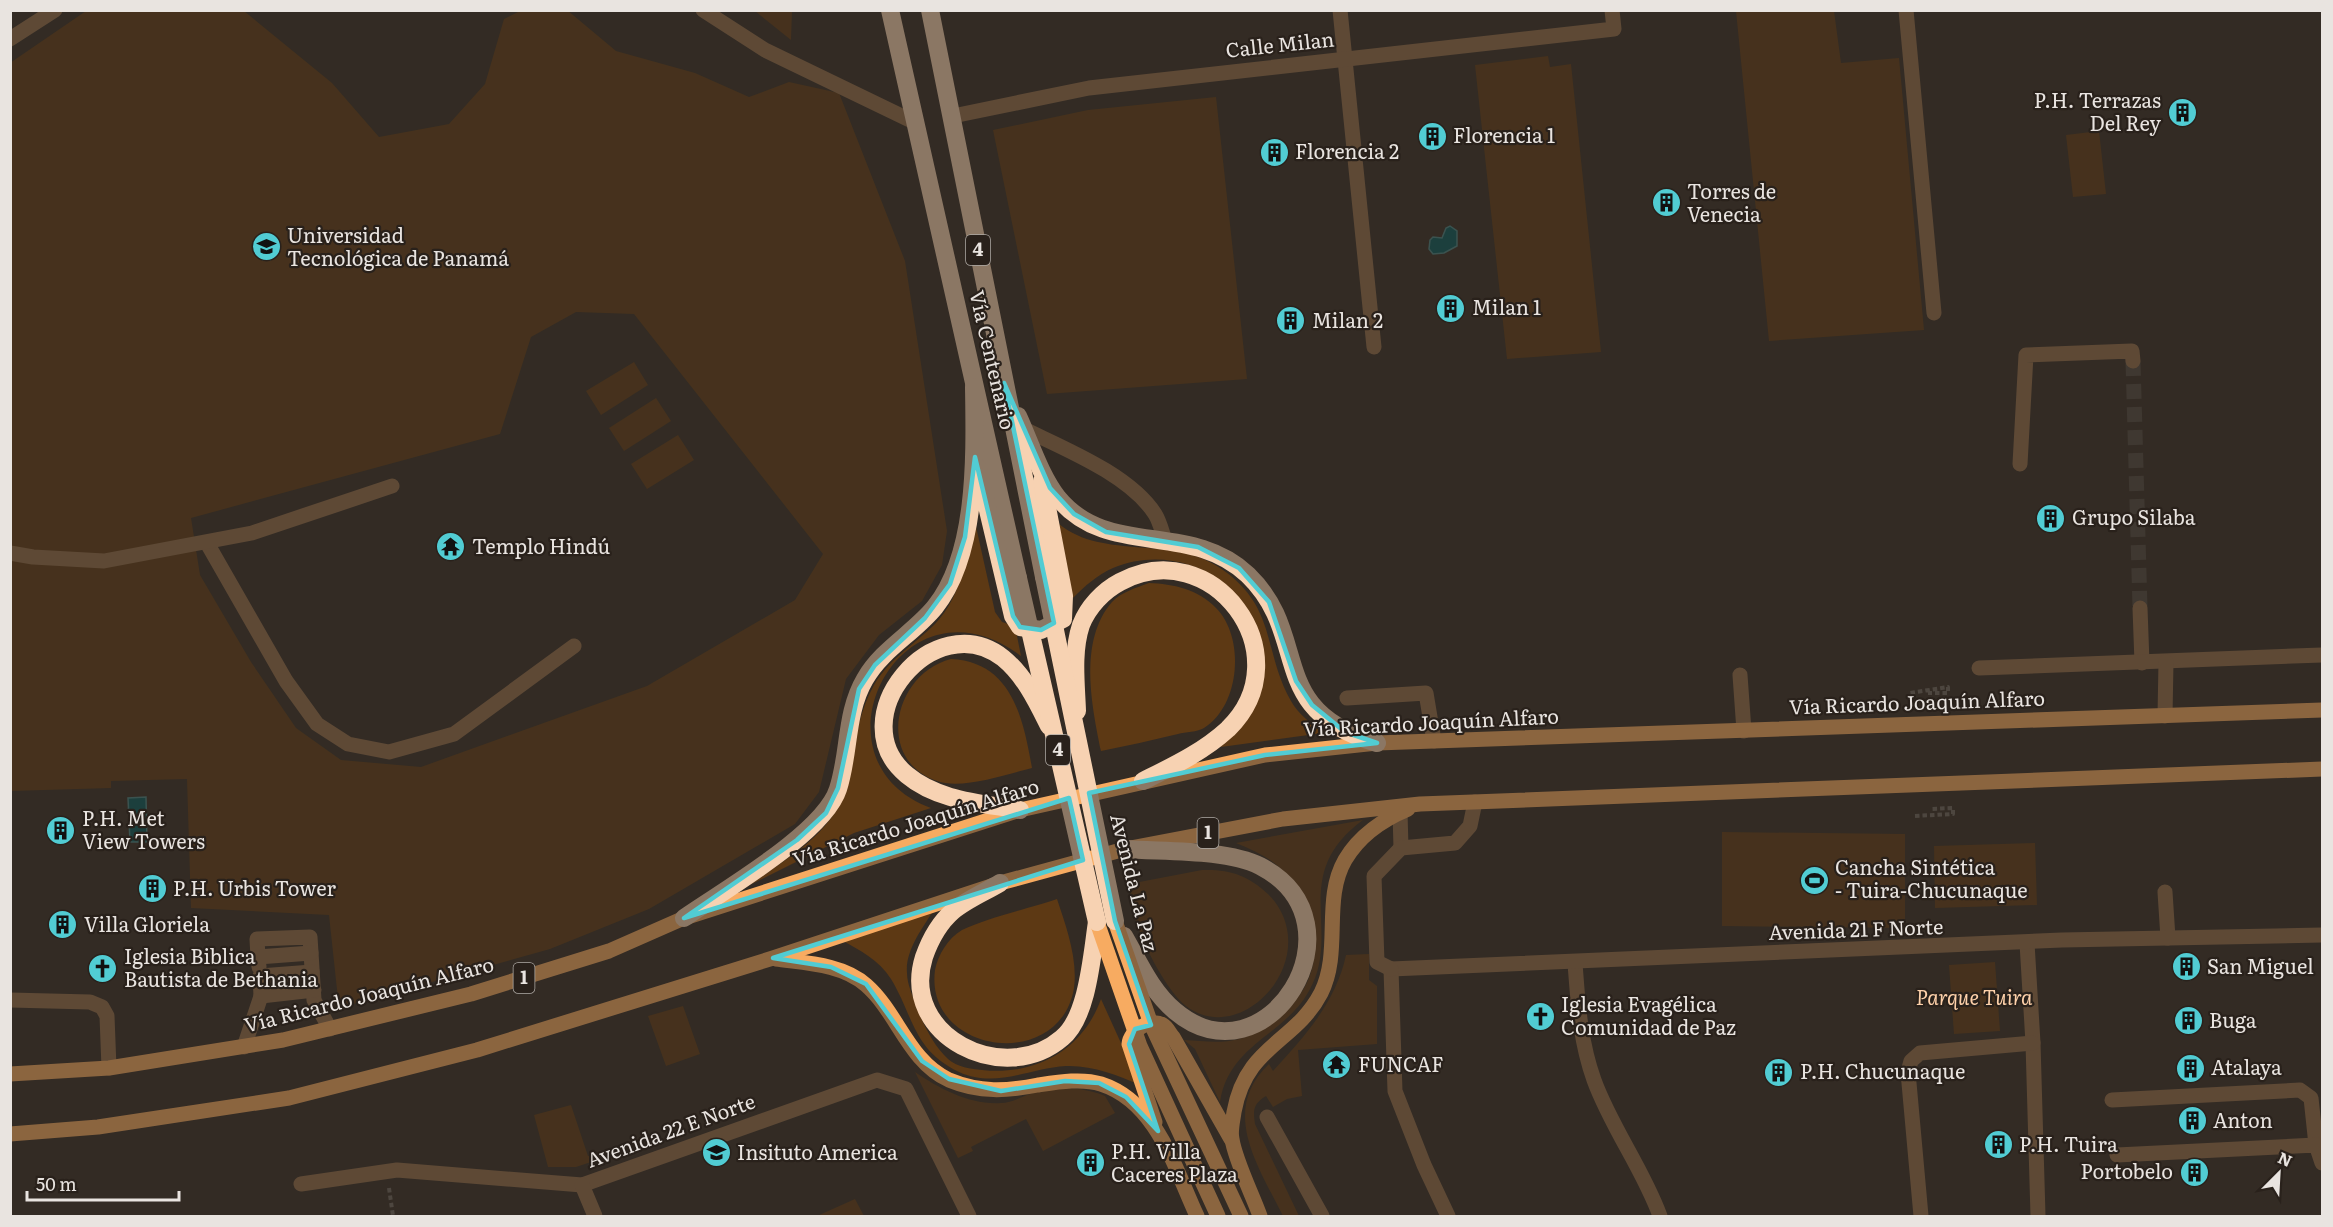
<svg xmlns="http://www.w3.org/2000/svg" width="2333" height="1227" font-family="Literata,serif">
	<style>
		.green { fill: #5d3914; fill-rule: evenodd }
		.water { fill: #00585c; stroke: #468284; stroke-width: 1.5 }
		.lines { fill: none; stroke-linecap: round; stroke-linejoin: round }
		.minor-tunnel { stroke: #4e4740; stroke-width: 15; stroke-dasharray: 15 8; stroke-linecap: butt }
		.path { stroke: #6e6761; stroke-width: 4; stroke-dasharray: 4.5 3; stroke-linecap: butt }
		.minor { stroke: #926d4b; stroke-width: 15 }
		.major { stroke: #f7ab61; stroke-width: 15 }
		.highway { stroke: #f7d2b2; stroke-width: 18 }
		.major-bridge { stroke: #f7ab61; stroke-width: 15 }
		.highway-bridge { stroke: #f7d2b2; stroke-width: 18 }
		.marked { fill: none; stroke: #51ccd3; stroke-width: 4.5; stroke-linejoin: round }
		.labels { text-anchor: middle; stroke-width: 4.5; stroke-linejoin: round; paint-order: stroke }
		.shield { fill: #29211b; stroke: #afaaa5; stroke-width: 1.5 }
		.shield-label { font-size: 18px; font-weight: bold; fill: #e9e4e0 }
		.street-label { font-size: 20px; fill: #e9e4e0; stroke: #29211b }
		.poi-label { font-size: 20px; fill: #e9e4e0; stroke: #29211b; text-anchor: start }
		.park-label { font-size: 20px; font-style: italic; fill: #fed1aa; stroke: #29211b }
	</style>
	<rect width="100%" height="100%" fill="#332b24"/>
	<g class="green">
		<path d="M567,10l49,41 79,22 54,24 40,-15 50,11 66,168 42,270 -5,34 -20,36 -43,34 -33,44 -27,113 -24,32 -146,85 -99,40 -211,59 -10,-93 -138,-7 -4,-129 -76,2v7l-100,3 -1,-728 76,-52h158l88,72 47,54 70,-13 36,-40 19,-65 16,-8zM576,312l58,2 189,240 -28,46 -148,86 -226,81 -80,-7 -45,-32 -45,-66 -51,-87 -9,-57 309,-84 31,-97z"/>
		<polygon points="755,11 792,11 791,40"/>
		<polygon points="1736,11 1834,11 1841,63 1899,58 1924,330 1769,341"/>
		<polygon points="1548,56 1550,67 1571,64 1601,352 1507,359 1475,65"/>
		<polygon points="1216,97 1247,379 1047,394 993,130 1088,110"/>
		<polygon points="2099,131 2106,194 2073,197 2066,135"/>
		<polygon points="634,362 648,385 601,415 586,391"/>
		<polygon points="656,398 671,421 624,451 609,428"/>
		<polygon points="678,435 694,460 647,489 631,464"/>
		<path d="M973,513l22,99 7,10 13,4 6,30c-121,-91 -218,105 -90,152l-77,25 -104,52c39,-29 86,-52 98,-104 7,-33 9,-66 26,-96 16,-27 40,-40 61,-61 29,-30 32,-73 38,-111z"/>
		<path d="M1059,524c45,37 116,10 164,46 54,38 40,82 68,131 7,13 21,23 32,32l-102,14 -1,-3c31,-25 32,-31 36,-70 2,-11 6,-25 3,-36 -15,-63 -87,-95 -146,-70 -16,7 -28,18 -40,30z"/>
		<path d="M1149,583c24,1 49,6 67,25 29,29 25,97 -12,120 -6,4 -19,4 -26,6 -26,6 -51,12 -77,17 -9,-45 -23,-110 11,-149 9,-10 24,-14 37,-19z"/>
		<path d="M951,659c61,3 72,59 81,109 -25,6 -70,22 -95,13 -62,-21 -44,-107 14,-122z"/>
		<path d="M1363,820c-75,55 -20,111 -54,171 -25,45 -80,53 -89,111l-25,-53 -11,-9c18,1 37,4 55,-1 36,-10 77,-48 75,-89 0,-9 -4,-18 -6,-27 -4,-17 -7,-32 -19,-46 -14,-17 -33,-26 -53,-34z"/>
		<polygon points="1722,832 1905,834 1905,928 1722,926"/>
		<polygon points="2035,843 2037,905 1935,908 1934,846"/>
		<path d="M1202,870c27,-1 46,5 66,24 59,60 -24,156 -82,112 -18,-14 -42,-59 -49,-82 -4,-12 -6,-27 -8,-40z"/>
		<path d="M1057,899c9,27 21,60 17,89 -14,85 -150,66 -139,-18 3,-15 13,-32 27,-40 24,-12 69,-22 95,-31z"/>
		<path d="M933,911c-11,18 -28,40 -26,62 0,12 7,25 10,35 7,18 17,38 31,51 9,8 23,10 34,11 53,6 101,-20 119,-71l39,86c-23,-10 -48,-20 -74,-19 -37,2 -70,23 -107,6 -46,-22 -45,-55 -68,-93 -12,-19 -31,-29 -50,-39z"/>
		<path d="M1369,954v26l8,6v58l-79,6 4,46 -15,3 -14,8 -7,-11c-13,8 -13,14 -11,28l44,92h-16c-24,-49 -64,-105 -14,-152l4,7c32,-35 63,-69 73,-116z"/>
		<polygon points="1995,962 2000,1031 1954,1034 1949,965"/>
		<polygon points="683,1006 700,1054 666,1066 648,1016"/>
		<path d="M915,1072c25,17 55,33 86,31 9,0 18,-5 26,-8 26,-9 53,-9 78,1l10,17 -72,38 -17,-32 -55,28 2,4 -15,7z"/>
		<polygon points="571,1105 588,1156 598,1153 600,1159 576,1167 548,1167 534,1115"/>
		<polygon points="855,1199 864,1216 817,1216"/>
	</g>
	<g class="water">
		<polygon points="1450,226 1457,231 1457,246 1444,253 1433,254 1429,249 1430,240 1433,237 1442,238 1446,228"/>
		<polygon points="146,797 147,842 130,842 128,798"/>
	</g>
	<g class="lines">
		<polyline class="minor-tunnel" points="2133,361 2140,608"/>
		<g class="path">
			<polyline points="1910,700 1910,693 1948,687 1948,693 1928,693"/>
			<polyline points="1915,816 1953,814 1953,808 1930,809"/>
			<polyline points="389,1188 393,1216"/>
		</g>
		<g class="minor">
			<polyline points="703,10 765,50 916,123"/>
			<polyline points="1340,10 1374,347"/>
			<polyline points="1906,10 1934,313"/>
			<polyline points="10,39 55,10"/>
			<polyline points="953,116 1089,88 1614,29 1612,10"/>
			<path d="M1024,429c41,20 106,46 131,85 5,8 7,18 10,26"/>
			<polyline points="2020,464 2026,355 2132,351 2133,361"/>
			<polyline points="207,543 286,681 317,724 348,744 389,752 454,734 574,646"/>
			<polyline points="10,553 33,557 104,561 252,533 392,486"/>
			<polyline points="2140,608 2142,663"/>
			<polyline points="1979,668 2322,655"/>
			<polyline points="1740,675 1744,731"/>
			<polyline points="1347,698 1426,693 1434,741"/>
			<polyline points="2165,716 2166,662"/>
			<polyline points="1400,812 1401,848"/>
			<polyline points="2165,892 2168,938"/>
			<polyline points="2027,943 2033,1043 2038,1216"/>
			<polyline points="258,957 257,939 310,937 314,1000 330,1029"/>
			<path d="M1575,963c3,40 5,78 19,117 17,47 49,89 66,136"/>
			<polyline points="259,967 258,957 311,953"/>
			<polyline points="1391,969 2062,940 2322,935"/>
			<polyline points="1391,969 1395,1091 1424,1165 1448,1216"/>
			<polyline points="1391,969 1377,962 1374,876 1401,848 1455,843 1470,826 1475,802"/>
			<polyline points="261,996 260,976 312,972"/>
			<polyline points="10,1000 90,1002 102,1007 107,1016 109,1068"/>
			<polyline points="244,1047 261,996 314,990"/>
			<polyline points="2112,1100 2300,1090 2311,1098 2316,1145"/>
			<polyline points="1267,1117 1322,1216"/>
			<polyline points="2117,1155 2316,1145 2322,1163"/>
			<polyline points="301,1184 397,1170 582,1185 877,1080 906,1089 969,1216"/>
			<polyline points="582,1185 595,1216"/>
			<polyline points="1921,1216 1908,1072 1911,1061 1920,1053 2033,1043"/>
		</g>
		<g class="major">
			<path d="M776,959c29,4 67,5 90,26 32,28 42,76 83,95 31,13 58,11 89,5 20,-3 44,-7 63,-1 56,18 74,85 96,132"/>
			<polyline points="10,1074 109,1068 283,1040 471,994 609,951 684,918 1020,810 1265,755 1377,743 2322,710"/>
			<path d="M1155,1122l-26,-78c1,-13 21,-27 34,-19 4,2 7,9 10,12l58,102"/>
			<polyline points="10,1134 98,1127 289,1098 477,1050 773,958 1000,883 1125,849 1283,819 1420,804 2322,769"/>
			<path d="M1260,1216c-7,-20 -25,-56 -28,-77 -2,-8 1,-19 2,-27 12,-67 61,-69 87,-119 21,-42 1,-93 24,-133 14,-24 39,-41 63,-51"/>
		</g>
		<g class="highway">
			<polyline points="890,10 1018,578"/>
			<polyline points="930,10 1044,577"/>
			<path d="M1018,416c12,26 22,59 40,82 50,61 132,22 190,77 64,62 16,135 129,168"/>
			<polyline points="978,468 1013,616 1020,627 1041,630 1063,619 1064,596 1042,481"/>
			<path d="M1077,711c-1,-28 -5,-59 4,-86 7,-18 22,-34 39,-43 92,-50 184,73 108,147 -25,23 -55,37 -85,52"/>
			<path d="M1020,810c-38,-7 -82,-9 -113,-35 -68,-56 27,-171 96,-117 22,18 34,44 46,68"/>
			<path d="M1000,883c-15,9 -34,17 -47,28 -14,12 -23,29 -29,46 -25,79 80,131 138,81 26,-21 30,-84 35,-116"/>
			<path d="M684,918c40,-28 140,-85 154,-129 12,-37 7,-76 27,-110 17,-30 49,-46 70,-72 43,-54 40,-153 39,-220"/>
			<path d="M1124,936c15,26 27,55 51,75 91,77 195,-88 85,-145 -34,-17 -96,-14 -135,-17"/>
		</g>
		<g class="major-bridge">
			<polyline points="1115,921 1151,1024 1241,1216"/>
			<polyline points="1097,922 1140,1046 1218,1216"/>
		</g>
		<g class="highway-bridge">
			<polyline points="1044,577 1115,921"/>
			<polyline points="1018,578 1097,922"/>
		</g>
	</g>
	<path d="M0 0H2333V1227H0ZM1004,383l46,105 24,26 32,18 92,15 41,21 30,34 27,79 16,24 33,27 32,11 -112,12 -176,38 26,128 36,104 -16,4 -6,15 29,87 -32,-34 -27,-14 -34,-2 -64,10 -52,-12 -27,-18 -56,-77 -35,-17 -58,-9 310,-98 -14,-62 -385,120 113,-78 29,-27 12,-25 21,-99 16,-24 50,-47 25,-34 15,-47 10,-80 38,159 7,11 21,3 13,-7z" fill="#332b24" fill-opacity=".55" fill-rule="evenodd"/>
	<path class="marked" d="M1004,383l46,105 24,26 32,18 92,15 41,21 30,34 27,79 16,24 33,27 32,11 -112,12 -176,38 26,128 36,104 -16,4 -6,15 29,87 -32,-34 -27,-14 -34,-2 -64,10 -52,-12 -27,-18 -56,-77 -35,-17 -58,-9 310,-98 -14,-62 -385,120 113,-78 29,-27 12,-25 21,-99 16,-24 50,-47 25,-34 15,-47 10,-80 38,159 7,11 21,3 13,-7z"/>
	<defs>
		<symbol id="building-disc" viewBox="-11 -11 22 22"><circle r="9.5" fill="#51ccd3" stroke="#29211b"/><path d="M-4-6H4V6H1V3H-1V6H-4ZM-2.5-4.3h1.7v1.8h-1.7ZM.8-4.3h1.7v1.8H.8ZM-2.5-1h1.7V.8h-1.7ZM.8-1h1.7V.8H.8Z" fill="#111"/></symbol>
		<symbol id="university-disc" viewBox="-11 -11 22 22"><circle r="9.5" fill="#51ccd3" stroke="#29211b"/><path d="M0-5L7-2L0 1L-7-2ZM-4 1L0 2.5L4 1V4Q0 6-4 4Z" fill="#111"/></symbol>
		<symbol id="temple-disc" viewBox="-11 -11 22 22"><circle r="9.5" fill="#51ccd3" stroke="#29211b"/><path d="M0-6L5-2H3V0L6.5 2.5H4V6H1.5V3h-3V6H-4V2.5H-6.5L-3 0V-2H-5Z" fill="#111"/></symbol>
		<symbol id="stadium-disc" viewBox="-11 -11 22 22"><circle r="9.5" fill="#51ccd3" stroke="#29211b"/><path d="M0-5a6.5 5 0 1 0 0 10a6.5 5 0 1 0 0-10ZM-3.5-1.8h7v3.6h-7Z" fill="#111"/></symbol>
		<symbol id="church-disc" viewBox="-11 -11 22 22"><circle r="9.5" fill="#51ccd3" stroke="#29211b"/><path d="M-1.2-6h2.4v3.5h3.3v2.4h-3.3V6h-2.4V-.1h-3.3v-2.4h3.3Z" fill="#111"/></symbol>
		<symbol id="school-disc" viewBox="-11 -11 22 22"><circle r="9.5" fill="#51ccd3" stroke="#29211b"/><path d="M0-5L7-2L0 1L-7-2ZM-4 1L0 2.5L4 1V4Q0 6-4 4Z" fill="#111"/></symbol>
	</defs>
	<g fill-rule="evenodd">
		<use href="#building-disc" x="2166" y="96" width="33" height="33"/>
		<use href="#building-disc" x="1416" y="120" width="33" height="33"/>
		<use href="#building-disc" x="1258" y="136" width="33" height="33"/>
		<use href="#building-disc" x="1650" y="186" width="33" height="33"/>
		<use href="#university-disc" x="250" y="230" width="33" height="33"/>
		<use href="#building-disc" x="1434" y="292" width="33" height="33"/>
		<use href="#building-disc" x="1274" y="304" width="33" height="33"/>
		<use href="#building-disc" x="2034" y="502" width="33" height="33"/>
		<use href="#temple-disc" x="434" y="530" width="33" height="33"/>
		<use href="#building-disc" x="44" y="814" width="33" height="33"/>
		<use href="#stadium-disc" x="1798" y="864" width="33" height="33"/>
		<use href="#building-disc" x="136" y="872" width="33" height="33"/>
		<use href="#building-disc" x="46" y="908" width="33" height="33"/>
		<use href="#building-disc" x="2170" y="950" width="33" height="33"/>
		<use href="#church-disc" x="86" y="952" width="33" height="33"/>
		<use href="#church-disc" x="1524" y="1000" width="33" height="33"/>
		<use href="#building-disc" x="2172" y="1004" width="33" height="33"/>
		<use href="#temple-disc" x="1320" y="1048" width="33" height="33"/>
		<use href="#building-disc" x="2174" y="1052" width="33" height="33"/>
		<use href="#building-disc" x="1762" y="1056" width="33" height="33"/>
		<use href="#building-disc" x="2176" y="1104" width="33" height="33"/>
		<use href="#building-disc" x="1982" y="1128" width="33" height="33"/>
		<use href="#school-disc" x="700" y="1136" width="33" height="33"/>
		<use href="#building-disc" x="1074" y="1146" width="33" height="33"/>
		<use href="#building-disc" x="2178" y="1156" width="33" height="33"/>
	</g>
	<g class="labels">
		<g class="shield">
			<rect x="966" y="235" width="24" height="30" rx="4.5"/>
			<rect x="1046" y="735" width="24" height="30" rx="4.5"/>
			<rect x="1197.5" y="818" width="21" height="30" rx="4.5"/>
			<rect x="513.5" y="963" width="21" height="30" rx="4.5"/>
		</g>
		<g class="shield-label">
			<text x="978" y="256">4</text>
			<text x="1058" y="756">4</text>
			<text x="1208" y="839">1</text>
			<text x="524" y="984">1</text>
		</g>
		<g class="street-label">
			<text transform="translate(1280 45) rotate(-6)" y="7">Calle Milan</text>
			<text transform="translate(992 360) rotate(77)" y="7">Vía Centenario</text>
			<text transform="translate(1917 703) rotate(-2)" y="7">Vía Ricardo Joaquín Alfaro</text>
			<text transform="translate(1431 723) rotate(-3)" y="7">Vía Ricardo Joaquín Alfaro</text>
			<text transform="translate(916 823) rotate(-17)" y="7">Vía Ricardo Joaquín Alfaro</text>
			<text transform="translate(1134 883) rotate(76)" y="7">Avenida La Paz</text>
			<text transform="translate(1856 930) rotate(-2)" y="7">Avenida 21 F Norte</text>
			<text transform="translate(369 995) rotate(-14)" y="7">Vía Ricardo Joaquín Alfaro</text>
			<text transform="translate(671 1131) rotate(-20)" y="7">Avenida 22 E Norte</text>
		</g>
		<g class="poi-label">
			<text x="2161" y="108" text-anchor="end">P.H. Terrazas<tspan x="2161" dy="23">Del Rey</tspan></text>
			<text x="1453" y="143">Florencia 1</text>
			<text x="1295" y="159">Florencia 2</text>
			<text x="1687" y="199">Torres de<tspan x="1687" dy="23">Venecia</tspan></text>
			<text x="287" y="243">Universidad<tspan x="287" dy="23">Tecnológica de Panamá</tspan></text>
			<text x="1472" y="315">Milan 1</text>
			<text x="1312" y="328">Milan 2</text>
			<text x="2072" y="525">Grupo Silaba</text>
			<text x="472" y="554">Templo Hindú</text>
			<text x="82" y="826">P.H. Met<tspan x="82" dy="23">View Towers</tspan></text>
			<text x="1835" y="875">Cancha Sintética<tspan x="1835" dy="23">- Tuira-Chucunaque</tspan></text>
			<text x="173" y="896">P.H. Urbis Tower</text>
			<text x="84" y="932">Villa Gloriela</text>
			<text x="124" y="964">Iglesia Biblica<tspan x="124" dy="23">Bautista de Bethania</tspan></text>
			<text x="2207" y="974">San Miguel</text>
			<text x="1561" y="1012">Iglesia Evagélica<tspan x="1561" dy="23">Comunidad de Paz</tspan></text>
			<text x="2209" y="1028">Buga</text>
			<text x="1358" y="1072">FUNCAF</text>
			<text x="2211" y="1075">Atalaya</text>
			<text x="1800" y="1079">P.H. Chucunaque</text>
			<text x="2213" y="1128">Anton</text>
			<text x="2019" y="1152">P.H. Tuira</text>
			<text x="1111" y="1159">P.H. Villa<tspan x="1111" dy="23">Caceres Plaza</tspan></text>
			<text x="737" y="1160">Insituto America</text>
			<text x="2173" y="1179" text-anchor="end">Portobelo</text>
		</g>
		<g class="park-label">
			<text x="1974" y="1005">Parque Tuira</text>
		</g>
	</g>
	<rect width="2333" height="1227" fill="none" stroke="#e9e4e0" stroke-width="24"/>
	<g transform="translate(2279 1173) rotate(24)" stroke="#29211b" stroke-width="4.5" paint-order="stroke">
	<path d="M0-4.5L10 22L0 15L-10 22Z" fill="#e9e4e0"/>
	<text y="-9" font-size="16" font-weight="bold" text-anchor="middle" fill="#e9e4e0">N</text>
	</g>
	<path d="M27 1191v9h152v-9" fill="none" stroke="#e9e4e0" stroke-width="3"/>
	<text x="36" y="1191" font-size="18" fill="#e9e4e0" stroke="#29211b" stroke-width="4.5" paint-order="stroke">50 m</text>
</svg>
